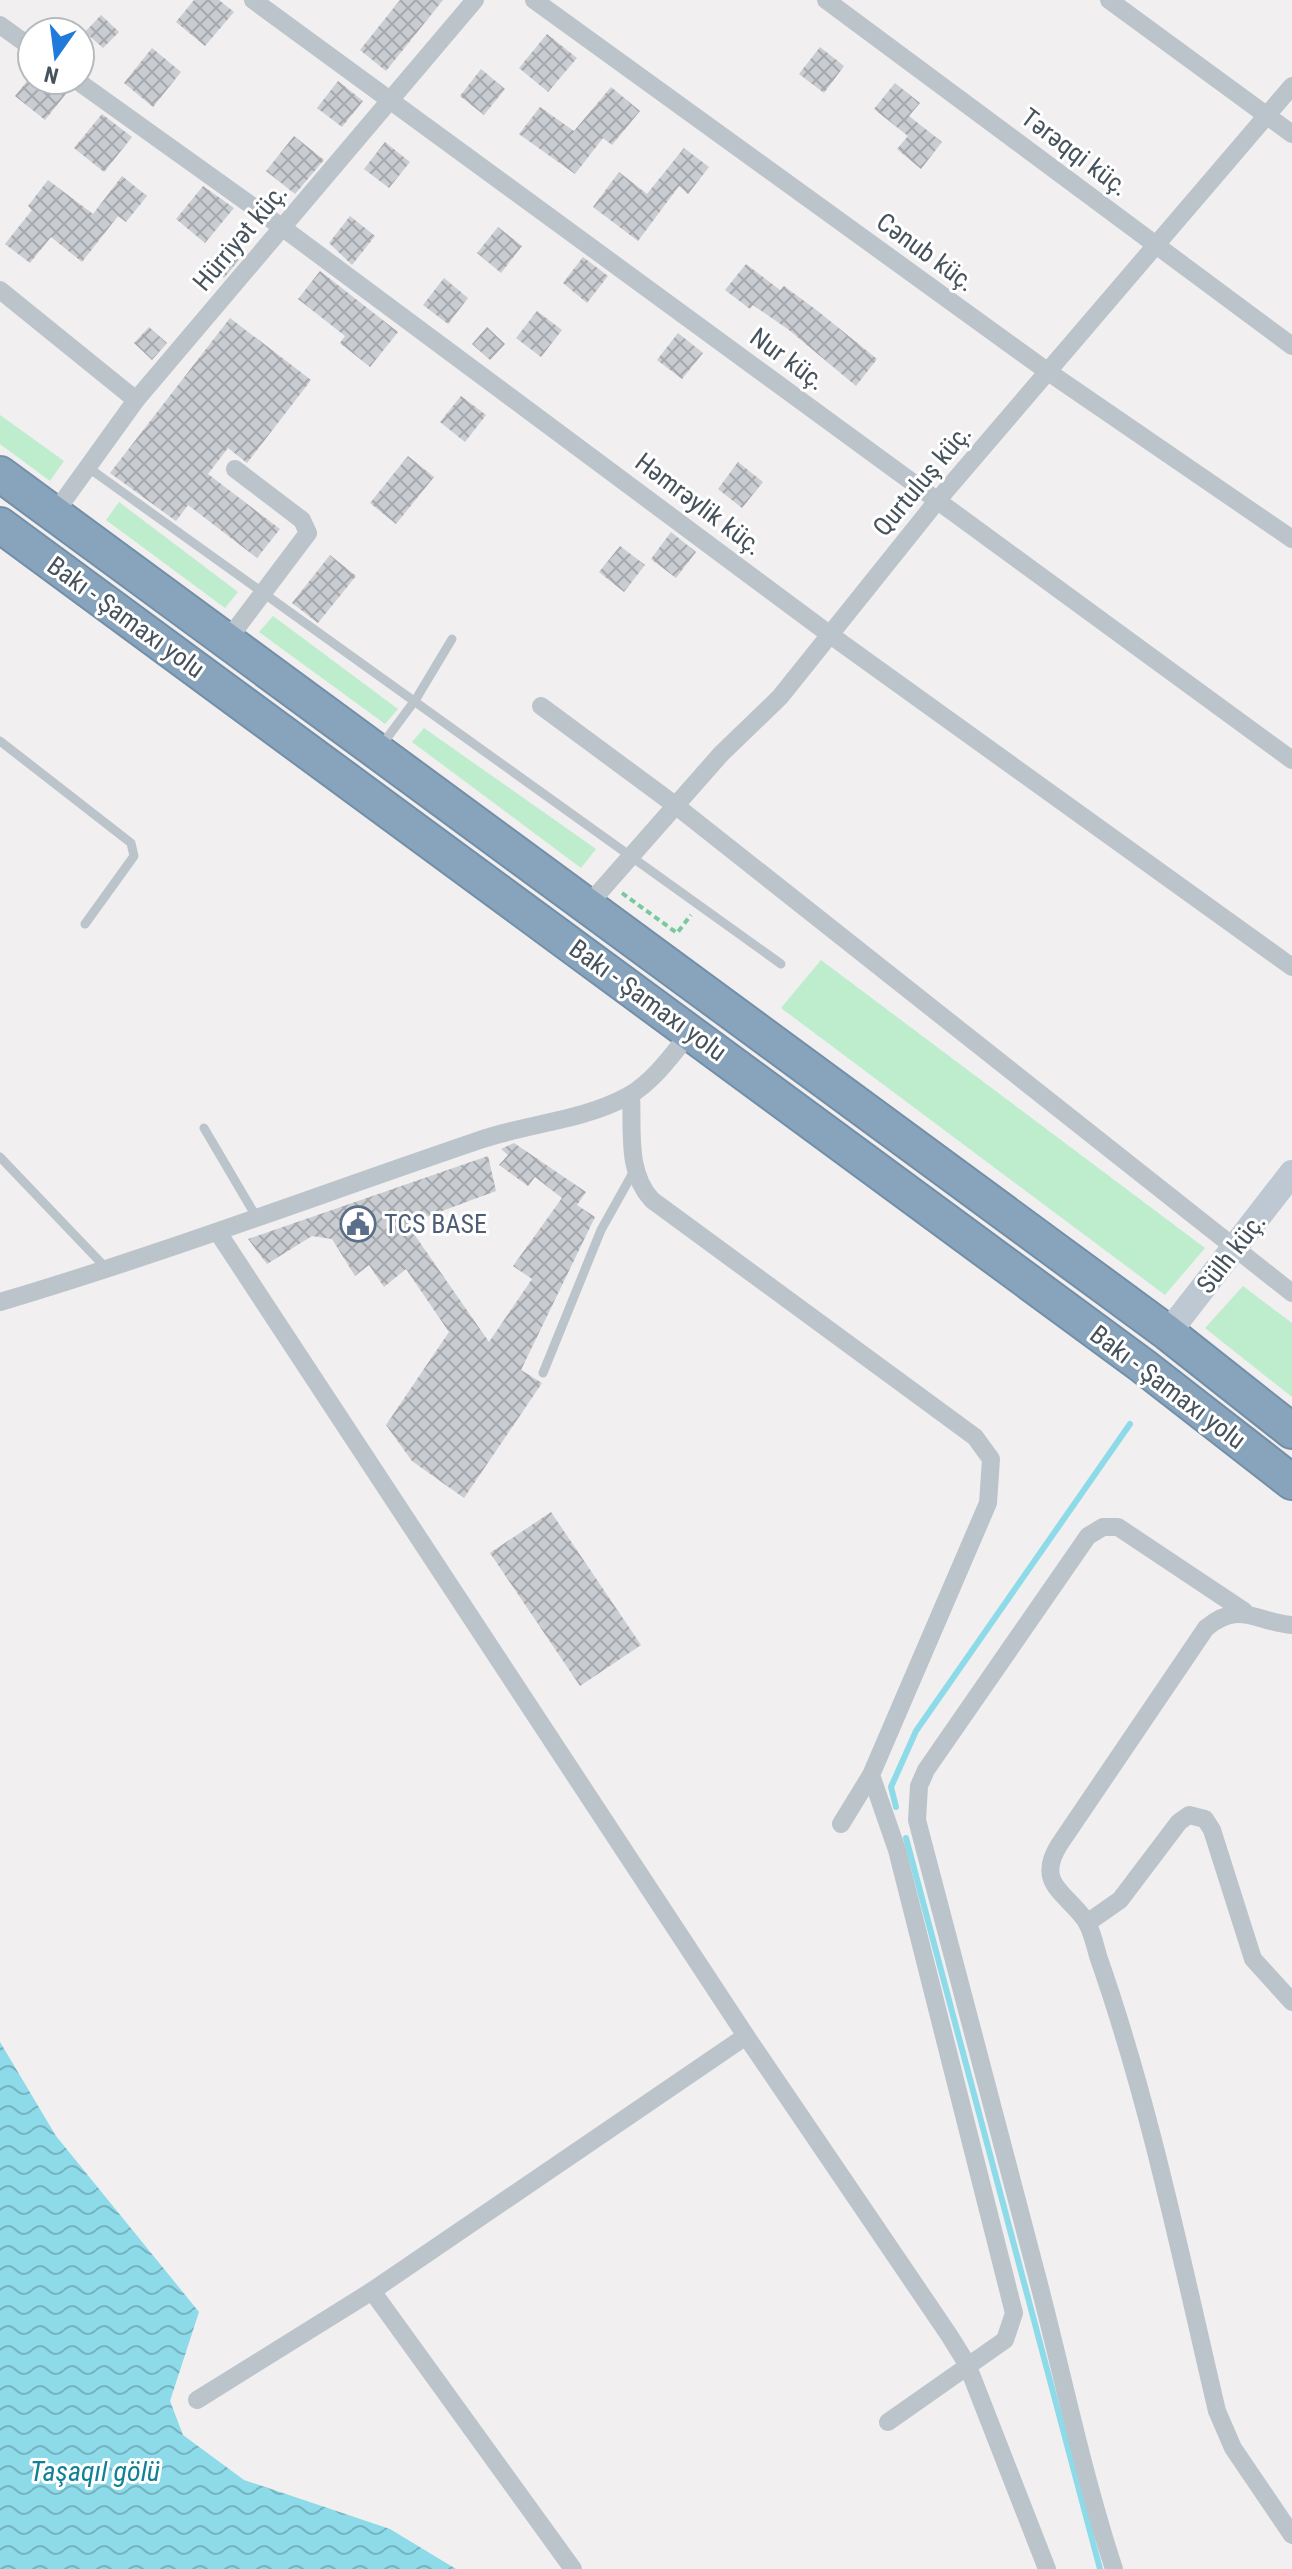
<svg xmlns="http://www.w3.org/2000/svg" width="1292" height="2569" font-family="'Roboto Condensed',sans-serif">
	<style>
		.green { fill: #beedce }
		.water { fill: url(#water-waves) }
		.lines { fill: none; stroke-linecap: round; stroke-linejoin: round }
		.stream { stroke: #8ddae9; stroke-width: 6 }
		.building { fill: url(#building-cross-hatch) }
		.highway-casing { stroke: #738fa8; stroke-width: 38 }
		.path { stroke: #78ca9e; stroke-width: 4; stroke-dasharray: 6 4; stroke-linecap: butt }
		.lane { stroke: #bbc4cb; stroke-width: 9 }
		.street { stroke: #bbc4cb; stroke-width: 18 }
		.secondary { stroke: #bdc8d2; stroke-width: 26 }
		.highway { stroke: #88a4bc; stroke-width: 34 }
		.labels { text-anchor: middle; stroke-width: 6; stroke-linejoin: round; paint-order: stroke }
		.street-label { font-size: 26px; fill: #47535c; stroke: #fff }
		.service-label { font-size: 26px; fill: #4e5e75; stroke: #fff; text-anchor: start }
		.water-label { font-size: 28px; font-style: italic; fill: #118196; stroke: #fff }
	</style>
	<defs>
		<pattern id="water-waves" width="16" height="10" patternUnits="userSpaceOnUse" patternTransform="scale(2)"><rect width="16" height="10" fill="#8ddae9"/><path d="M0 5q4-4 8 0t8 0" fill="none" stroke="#75b3c0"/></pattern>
		<pattern id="building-cross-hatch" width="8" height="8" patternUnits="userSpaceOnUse" patternTransform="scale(2)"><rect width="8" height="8" fill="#c9ccd1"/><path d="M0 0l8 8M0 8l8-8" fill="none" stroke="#a5a8ad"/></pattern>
	</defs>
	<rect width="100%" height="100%" fill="#f1efef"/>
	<g class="green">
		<polygon points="0,415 64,461 50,481 0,444"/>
		<polygon points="119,502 238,592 225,608 106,520"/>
		<polygon points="273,616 398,709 385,724 259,632"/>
		<polygon points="424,728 596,849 581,868 412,742"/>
		<polygon points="821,960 1205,1248 1165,1295 781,1008"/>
		<polygon points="1243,1286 1292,1323 1292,1397 1205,1328"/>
	</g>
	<polygon class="water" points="0,2042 56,2136 199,2312 170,2401 183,2435 244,2480 390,2529 456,2569 0,2569"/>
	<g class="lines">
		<g class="stream">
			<polyline points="896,1807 891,1787 916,1731 1130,1424"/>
			<polyline points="906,1838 1100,2569"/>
		</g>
	</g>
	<g class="building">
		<polygon points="194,0 219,0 234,12 205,46 176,22"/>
		<polygon points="400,0 443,0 386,71 360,50"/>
		<polygon points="101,15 119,32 103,48 85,32"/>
		<polygon points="547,34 577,58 548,92 519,68"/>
		<polygon points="820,47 844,66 824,93 799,74"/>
		<polygon points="152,48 181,72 153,107 124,83"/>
		<polygon points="481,69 505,89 484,115 460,96"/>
		<polygon points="28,80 64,80 69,90 45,120 15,96"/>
		<polygon points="338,81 363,101 342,127 317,108"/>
		<polygon points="895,83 920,103 909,116 942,142 921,169 897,149 908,136 874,109"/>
		<polygon points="611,87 640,111 612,145 603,138 575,174 519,134 540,107 574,131"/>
		<polygon points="102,114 132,137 104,172 74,148"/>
		<polygon points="294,136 324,160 295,194 266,171"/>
		<polygon points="385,142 410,162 389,188 364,169"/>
		<polygon points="684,148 709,167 688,194 679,186 638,241 593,207 619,172 647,194"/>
		<polygon points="122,176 147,196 126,222 118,216 82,262 51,237 30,263 5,244 32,210 28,206 48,180 93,214"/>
		<polygon points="203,186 234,208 205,243 176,219"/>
		<polygon points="350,216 375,236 352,265 329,243"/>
		<polygon points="498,227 522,246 501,273 477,253"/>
		<polygon points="224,247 239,260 224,278 209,264"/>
		<polygon points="583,257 608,276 587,303 563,283"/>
		<polygon points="746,264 780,290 784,286 819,312 877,359 856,386 789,330 753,305 750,309 725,290"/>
		<polygon points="320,271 398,332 370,367 340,343 345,336 298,299"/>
		<polygon points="444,278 468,298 448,324 423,305"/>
		<polygon points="537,311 562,330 541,357 516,338"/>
		<polygon points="230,318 311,380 247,463 228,448 208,474 280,529 257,558 188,505 176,521 110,473"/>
		<polygon points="149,327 167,343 152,360 134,343"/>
		<polygon points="487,327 505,344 490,360 472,344"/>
		<polygon points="678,333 703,353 682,379 657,360"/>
		<polygon points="461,396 486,415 465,442 440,422"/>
		<polygon points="408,456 434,477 396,524 370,503"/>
		<polygon points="738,462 763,482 742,508 718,489"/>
		<polygon points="671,532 696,552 676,578 651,559"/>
		<polygon points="620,546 645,565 624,592 599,572"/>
		<polygon points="330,555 356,576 318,623 292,603"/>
		<polygon points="514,1143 586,1192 577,1205 595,1217 521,1370 542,1383 464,1498 412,1461 386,1425 449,1332 406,1269 384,1287 369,1265 355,1276 332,1239 312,1236 267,1264 248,1239 488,1156 496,1191 407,1224 489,1342 532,1279 513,1266 562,1198 535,1177 528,1186 499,1165 508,1155 501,1149"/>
		<polygon points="551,1512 641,1645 580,1686 490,1553"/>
	</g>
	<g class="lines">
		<defs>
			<g id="highway">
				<polyline points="0,474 1168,1333 1292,1431"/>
				<polyline points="0,525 1143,1366 1292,1482"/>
			</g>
		</defs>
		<use href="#highway" class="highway-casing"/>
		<polyline class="path" points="622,893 677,933 691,915"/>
		<g class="lane">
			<polyline points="86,466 781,964"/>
			<polyline points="0,741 131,843 134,856 85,924"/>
			<polyline points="381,746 416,699 452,639"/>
			<polyline points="204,1128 257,1218"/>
			<polyline points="0,1157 108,1270"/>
			<polyline points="543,1373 601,1230 634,1171"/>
		</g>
		<g class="street">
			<polyline points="253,0 1292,760"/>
			<polyline points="534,0 1047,371 1292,539"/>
			<polyline points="826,0 1292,346"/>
			<polyline points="1109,0 1292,134"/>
			<polyline points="0,25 32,48"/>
			<polyline points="76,80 283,228 829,634 1292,967"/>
			<polyline points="0,290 136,400"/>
			<polyline points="54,514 136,400 475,0"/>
			<polyline points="226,642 308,533 302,520 235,469"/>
			<polyline points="541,706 675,805 1292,1293"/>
			<polyline points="588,905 721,754 780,697 937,501 1292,86"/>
			<path d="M631,1095c2,35 -5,77 21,105l323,237 16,22 -3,44 -117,272 26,75 117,463 -9,27 -117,82"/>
			<polyline points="219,1234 746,2036 949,2335 967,2364 1047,2569"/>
			<path d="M0,1302c162,-48 318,-107 477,-161 50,-18 103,-19 151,-45 25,-14 45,-42 63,-65"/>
			<path d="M1292,1625c-36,-3 -52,-25 -86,3l-147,217c-24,39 7,47 27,76 6,10 9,24 12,35 52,148 83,302 119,455l16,37 59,87"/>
			<polyline points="841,1824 871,1775"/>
			<polyline points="1087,1923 1120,1900 1179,1822 1189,1815 1205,1819 1212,1830 1253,1959 1292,2002"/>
			<polyline points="372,2291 573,2569"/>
			<polyline points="197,2400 372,2291 746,2036"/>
			<path d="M1114,2569c-33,-100 -53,-203 -80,-304 -39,-148 -79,-296 -117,-445l2,-34 7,-16 162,-234 15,-9h15l126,84"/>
		</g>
		<polyline class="secondary" points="1168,1333 1292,1173"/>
		<use href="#highway" class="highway"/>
	</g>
	<defs>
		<symbol id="civic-ring" viewBox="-11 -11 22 22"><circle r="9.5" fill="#fff" stroke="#5c6f8a" stroke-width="1.5"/><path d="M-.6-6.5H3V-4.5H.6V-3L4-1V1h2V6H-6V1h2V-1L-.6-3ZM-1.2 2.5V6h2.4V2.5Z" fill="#5c6f8a"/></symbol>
	</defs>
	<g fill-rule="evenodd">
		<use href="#civic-ring" x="338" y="1204" width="40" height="40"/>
	</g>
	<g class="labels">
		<g class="street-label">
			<text transform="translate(1075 152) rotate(37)" y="9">Tərəqqi küç.</text>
			<text transform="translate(240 237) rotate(-50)" y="9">Hürriyət küç.</text>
			<text transform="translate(926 252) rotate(36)" y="9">Cənub küç.</text>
			<text transform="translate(788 359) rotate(36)" y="9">Nur küç.</text>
			<text transform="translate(922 480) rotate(-50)" y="9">Qurtuluş küç.</text>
			<text transform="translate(699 504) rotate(37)" y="9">Həmrəylik küç.</text>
			<text transform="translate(126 617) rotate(36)" y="9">Bakı - Şamaxı yolu</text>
			<text transform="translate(648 1000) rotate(36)" y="9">Bakı - Şamaxı yolu</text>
			<text transform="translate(1231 1253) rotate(-52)" y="9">Sülh küç.</text>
			<text transform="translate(1168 1387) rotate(37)" y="9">Bakı - Şamaxı yolu</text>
		</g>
		<g class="service-label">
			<text x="384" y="1233">TCS BASE</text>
		</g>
		<g class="water-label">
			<text x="95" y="2481">Taşaqıl gölü</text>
		</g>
	</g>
	<g transform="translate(56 56) rotate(194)"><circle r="38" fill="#ffffff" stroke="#b5babe" stroke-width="2"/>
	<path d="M0-6L14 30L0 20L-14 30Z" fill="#1f7adb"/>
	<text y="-12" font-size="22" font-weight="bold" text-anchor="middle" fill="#47535c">N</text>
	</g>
</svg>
